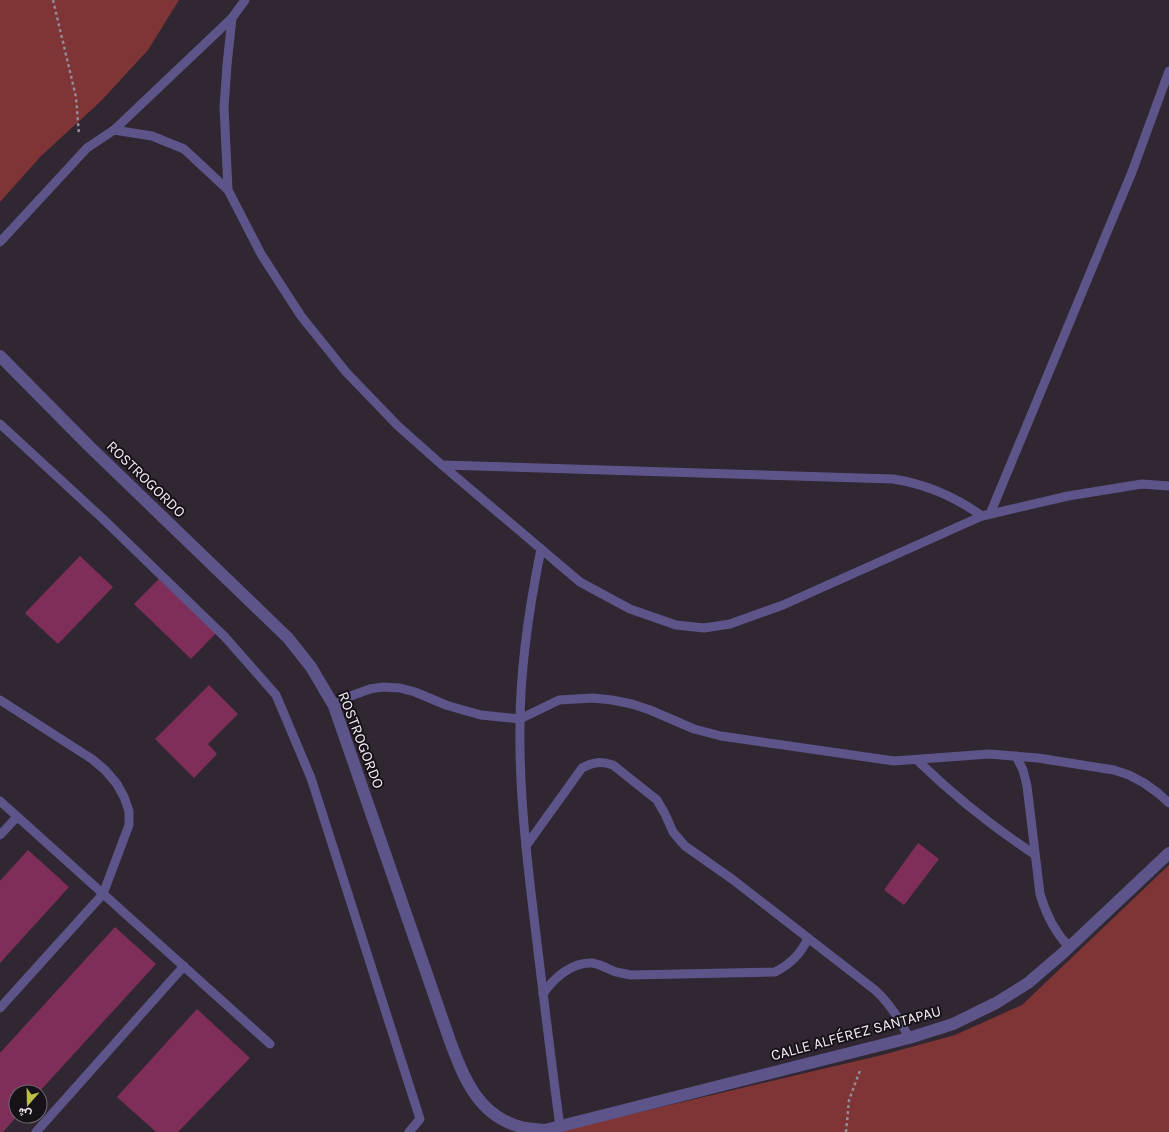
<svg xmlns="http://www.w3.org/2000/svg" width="1169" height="1132" font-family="Karla,Vazirmatn,sans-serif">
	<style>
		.green { fill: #7f3536 }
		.building { fill: #7f2e59 }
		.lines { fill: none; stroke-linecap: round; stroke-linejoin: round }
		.path { stroke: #938b95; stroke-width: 2.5; stroke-dasharray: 3 3; stroke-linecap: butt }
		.service { stroke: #5d5589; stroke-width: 9 }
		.minor { stroke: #5d5589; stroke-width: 12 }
		.labels { text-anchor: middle; stroke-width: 4; stroke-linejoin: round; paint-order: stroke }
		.street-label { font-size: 15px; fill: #f5eef6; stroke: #161217 }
	</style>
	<rect width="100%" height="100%" fill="#312733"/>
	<g class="green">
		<polygon points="0,0 179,0 148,50 101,101 41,156 0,202"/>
		<polygon points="1169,865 1169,1132 556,1132 882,1055 955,1035 1022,1005"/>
	</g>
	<g class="building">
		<polygon points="80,556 113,587 58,644 25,613"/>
		<polygon points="161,577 218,631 191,659 134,604"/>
		<polygon points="209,685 238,714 208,744 217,754 194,778 155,739"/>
		<polygon points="918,843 939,859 904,905 884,890"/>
		<polygon points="28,850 69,887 0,963 0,881"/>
		<polygon points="115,927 156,964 39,1092 16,1092 16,1116 17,1116 3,1132 0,1132 0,1053"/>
		<polygon points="197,1009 250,1058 178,1132 156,1132 117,1097"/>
	</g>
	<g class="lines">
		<g class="path">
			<polyline points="53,0 76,97 79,135"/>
			<polyline points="846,1132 849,1100 861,1068"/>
		</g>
		<g class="service">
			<polyline points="245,0 232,18 227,65 224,107 228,190 261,254 301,316 346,372 398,426 442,465 580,582 630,609 676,625 704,628 730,624 783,605 982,516 1068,496 1142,484 1169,486"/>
			<polyline points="228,190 184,149 152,136 114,130 232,18"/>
			<polyline points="0,242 87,148 114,130"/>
			<polyline points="0,424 102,518 225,637 276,695 311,778 420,1119 409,1132"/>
			<path d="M442,465l451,14c33,5 61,17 89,37"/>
			<polyline points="990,514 1132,172 1169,71"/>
			<path d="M541,549c-12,59 -21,117 -21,177 -1,67 7,134 15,200 8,67 16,134 25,201"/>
			<polyline points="0,700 92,759 105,770 117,784 124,797 129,811 129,825 103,894 0,1008"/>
			<polyline points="334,706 345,698 370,689 383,687 400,688 415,692 446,705 463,710 481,715 520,719 559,700 593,698 612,700 632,704 650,710 694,729 721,736 894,761 989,754 1038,758 1114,770 1129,775 1144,783 1158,793 1169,803"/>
			<path d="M1016,756l7,14 4,16 13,108c6,21 14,37 29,53"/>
			<path d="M917,760c37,36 73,65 117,94"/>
			<polyline points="0,801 270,1044"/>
			<polyline points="0,835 17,817"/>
			<path d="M526,846l56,-78c11,-6 19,-7 31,-3l44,35 8,14 8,18 12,14 47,33 143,111c15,14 25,29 34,48"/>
			<path d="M543,994c10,-15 28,-32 49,-31 8,1 16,6 24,9 5,1 10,2 15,3l144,-3c16,-8 26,-18 33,-34"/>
			<polyline points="36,1132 184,966"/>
		</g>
		<path class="minor" d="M0,356l89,90 199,192 23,29 23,39 116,335c14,37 28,75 71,86 8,2 16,2 24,3l364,-92 44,-14 43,-21 32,-20 35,-30 106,-100"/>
	</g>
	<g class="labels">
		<g class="street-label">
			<text transform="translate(146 479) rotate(44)" y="5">ROSTROGORDO</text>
			<text transform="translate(361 740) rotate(69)" y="5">ROSTROGORDO</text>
			<text transform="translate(856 1033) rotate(-15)" y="5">CALLE ALFÉREZ SANTAPAU</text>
		</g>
	</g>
	<g transform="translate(28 1104) rotate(200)"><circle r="19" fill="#161217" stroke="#6f6a70"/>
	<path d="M0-3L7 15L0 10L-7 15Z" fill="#bac046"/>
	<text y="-6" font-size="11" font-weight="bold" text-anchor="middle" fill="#f5eef6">ش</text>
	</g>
</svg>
